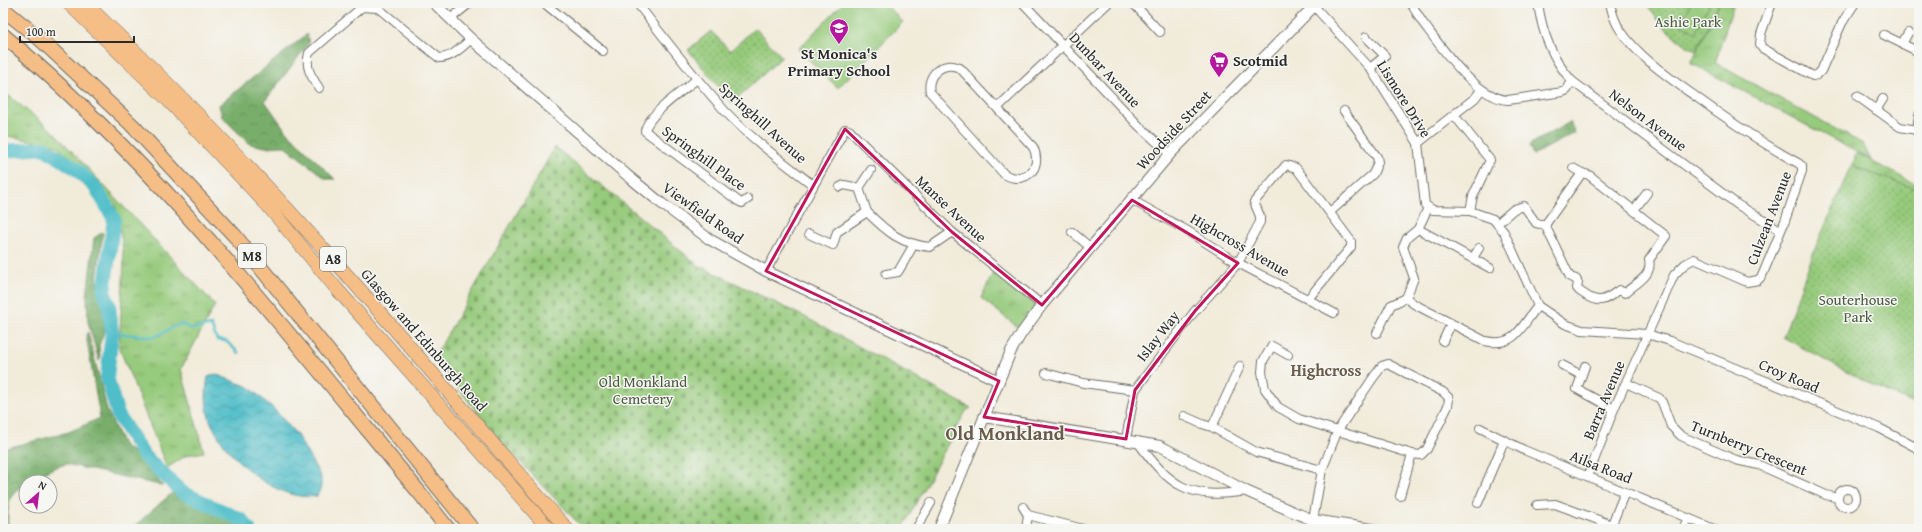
<svg xmlns="http://www.w3.org/2000/svg" width="1922" height="532" font-family="'Gentium Book Plus',serif">
	<style>
		.grass { fill: url(#grass-tufts); stroke: #607a53 }
		.forest { fill: url(#forest-crowns); stroke: #526c4b }
		.cemetery { fill: url(#cemetery-stones); stroke: #607a53 }
		.park { fill: url(#park-dots); stroke: #607a53 }
		.pitch { fill: #96ca7b; stroke: #607a53 }
		.water { fill: url(#water-waves); stroke: #3e747a }
		.lines { fill: none; stroke-linecap: round; stroke-linejoin: round }
		.stream { stroke: #50bec9; stroke-width: 2.5 }
		.river { stroke: #50bec9; stroke-width: 14 }
		.minor-casing { stroke: #706e68; stroke-width: 10 }
		.tertiary-casing { stroke: #706e68; stroke-width: 12 }
		.trunk-casing { stroke: #706e68; stroke-width: 14 }
		.motorway-casing { stroke: #706e68; stroke-width: 16 }
		.minor { stroke: #fff; stroke-width: 8 }
		.tertiary { stroke: #fff; stroke-width: 10 }
		.trunk { stroke: #f6be87; stroke-width: 13 }
		.motorway { stroke: #f6be87; stroke-width: 14 }
		.marked { fill: none; stroke: #c2185b; stroke-width: 3; stroke-linejoin: round }
		.labels { text-anchor: middle; stroke-width: 3; stroke-linejoin: round; paint-order: stroke }
		.shield { fill: #f6f6f2; stroke: #686867; stroke-width: 1 }
		.shield-label { font-size: 14px; font-weight: bold; fill: #2b2b2b }
		.park-label { font-size: 15px; fill: #4b5b43; stroke: #f6f6f2 }
		.poi-label { font-size: 15px; font-weight: bold; fill: #2b2b2b; stroke: #f6f6f2 }
		.street-label { font-size: 15px; fill: #2b2b2b; stroke: #f6f6f2 }
		.neighbourhood-label { font-size: 16px; font-weight: bold; fill: #695a49; stroke: #f6f6f2 }
		.district-label { font-size: 19px; font-weight: bold; fill: #695a49; stroke: #f6f6f2 }
	</style>
	<defs>
		<pattern id="grass-tufts" width="24" height="20" patternUnits="userSpaceOnUse"><rect width="24" height="20" fill="#96ca7b"/><path d="M3 7l-1-3M5 7V3M7 7l1-3M15 17l-1-3M17 17v-4M19 17l1-3" fill="none" stroke="#7ba465"/></pattern>
		<pattern id="forest-crowns" width="20" height="18" patternUnits="userSpaceOnUse"><rect width="20" height="18" fill="#78ae6b"/><path d="M2 6a3 3 0 1 1 6 0M12 15a3 3 0 1 1 6 0" fill="none" stroke="#638e58"/></pattern>
		<pattern id="cemetery-stones" width="16" height="16" patternUnits="userSpaceOnUse"><rect width="16" height="16" fill="#96ca7b"/><path d="M2 7V4a2 2 0 0 1 4 0v3zM10 15v-3a2 2 0 0 1 4 0v3z" fill="#7ba465"/></pattern>
		<pattern id="park-dots" width="8" height="8" patternUnits="userSpaceOnUse"><rect width="8" height="8" fill="#96ca7b"/><path d="M2 2h.1M6 6h.1" fill="none" stroke="#7ba465" stroke-width="1.8" stroke-linecap="round"/></pattern>
		<pattern id="water-waves" width="16" height="10" patternUnits="userSpaceOnUse"><rect width="16" height="10" fill="#50bec9"/><path d="M0 5q4-4 8 0t8 0" fill="none" stroke="#439ba3"/></pattern>
	</defs>
	<rect width="100%" height="100%" fill="#f6f6f2"/>
	<filter id="ink" filterUnits="userSpaceOnUse"><feTurbulence type="fractalNoise" baseFrequency=".025" numOctaves="2"/><feDisplacementMap in="SourceGraphic" scale="8" xChannelSelector="R" yChannelSelector="G"/><feConvolveMatrix kernelMatrix="1 2 1 2 8 2 1 2 1" color-interpolation-filters="sRGB"/></filter>
	<filter id="wash" filterUnits="userSpaceOnUse"><feTurbulence type="fractalNoise" baseFrequency=".012" numOctaves="4" result="noise"/><feDisplacementMap in="SourceGraphic" scale="16" xChannelSelector="R" yChannelSelector="G"/><feGaussianBlur stdDeviation="0.9" result="paint"/><feColorMatrix in="noise" values="0 0 0 0 0 0 0 0 0 0 0 0 0 0 0 0 0 1.4 0 .05"/><feComposite in="paint" operator="in"/></filter>
	<g filter="url(#wash)">
		<rect width="100%" height="100%" fill="#f1ebda"/>
		<g class="grass">
			<polygon points="1719,3 1734,3 1715,63 1863,144 1871,160 1691,63"/>
			<polygon points="3,91 55,133 215,305 181,369 204,452 187,455 167,468 119,347 124,263 122,241 115,204 57,146 3,135"/>
			<polygon points="1856,153 1919,186 1919,195 1853,165"/>
			<polygon points="995,269 1039,306 1020,329 981,298"/>
		</g>
		<g class="forest">
			<polygon points="307,34 309,43 265,101 286,131 335,179 326,179 285,146 265,147 250,144 222,117 219,105"/>
			<polygon points="1570,122 1575,133 1533,155 1529,145"/>
			<polygon points="103,232 97,277 99,295 106,312 105,330 99,345 100,357 99,361 88,322 87,296 94,238"/>
			<path d="M88,332l19,78 16,35 15,11 25,30 -97,-22c-12,3 -21,8 -32,14 -25,15 -27,21 -26,51h-5v-80l66,-17 31,-14 -14,-83z"/>
			<polygon points="172,493 239,524 242,529 131,529"/>
		</g>
		<polygon class="cemetery" points="555,147 698,265 807,318 971,408 966,411 902,529 584,529 503,444 434,358"/>
		<g class="park">
			<path d="M1650,3h69l-23,48c-20,-10 -38,-28 -49,-47z"/>
			<polygon points="755,28 782,57 732,103 688,50 711,31 730,51"/>
			<polygon points="1851,166 1919,190 1919,406 1861,380 1783,337 1814,251"/>
		</g>
		<g class="pitch">
			<polygon points="843,3 884,3 903,22 838,88 798,49"/>
			<polygon points="1691,3 1705,3 1709,5 1696,33 1681,24"/>
		</g>
		<path class="water" d="M215,374l34,13 25,22 23,26 24,42v11l-4,8c-40,7 -89,-37 -105,-71 -7,-15 -7,-33 -4,-48z"/>
		<g class="lines">
			<polyline class="stream" points="112,333 154,337 180,324 193,329 211,325 217,340 226,341 239,353"/>
			<polyline class="river" points="3,151 44,148 75,168 96,188 114,219 104,292 109,304 112,333 107,377 118,415 144,456 182,492 242,520 249,529"/>
		</g>
	</g>
	<g filter="url(#ink)">
		<g class="lines">
			<defs>
				<g id="minor">
					<polyline points="544,3 603,51"/>
					<path d="M637,3c28,36 56,73 87,107 26,28 59,52 89,75"/>
					<polyline points="1023,3 1139,126 1170,154"/>
					<polyline points="1133,3 1160,32"/>
					<path d="M1411,3c5,8 9,17 15,24 18,24 51,71 82,73l55,-8 4,-2 5,-9"/>
					<path d="M1538,3c4,30 14,56 34,78l166,124 42,25"/>
					<polyline points="1772,3 1761,34 1760,45 1762,48 1813,76 1817,75 1821,71 1842,23 1855,3"/>
					<polyline points="1314,6 1370,68 1418,143 1425,205 1433,210 1470,211 1493,219 1504,232 1538,306 1565,324 1582,330 1647,334 1670,341 1879,428 1919,449"/>
					<polyline points="450,19 470,3"/>
					<polyline points="1884,35 1919,52"/>
					<polyline points="1366,37 1385,56 1370,68"/>
					<polyline points="1902,44 1908,33"/>
					<path d="M697,79c-13,11 -50,36 -52,52l93,70 4,2 6,-4"/>
					<path d="M319,88c-8,-12 -14,-20 -10,-35l53,-46 16,1 61,50c13,0 23,-11 32,-19"/>
					<polyline points="1857,96 1900,127 1917,130"/>
					<path d="M997,108l-37,-40c-17,-8 -34,7 -30,24l74,82c20,12 40,-5 29,-27l-36,-39 111,-105"/>
					<polyline points="1876,110 1883,99"/>
					<polyline points="1454,115 1490,160 1473,196 1470,211"/>
					<polyline points="1919,115 1917,130 1919,136"/>
					<polyline points="1418,143 1475,98 1481,90"/>
					<polyline points="840,187 844,185 859,188"/>
					<polyline points="1132,200 1186,230 1238,263 1334,313"/>
					<polyline points="1634,210 1647,193"/>
					<polyline points="867,212 859,188 871,170"/>
					<polyline points="1330,212 1373,174 1378,162 1377,157 1344,111"/>
					<path d="M1498,223l16,-14 10,-3 12,17 9,2 25,52 6,2 2,4 -1,5c2,4 6,5 10,8 13,9 21,2 32,-6l6,3c11,-10 28,-17 24,-33l17,-24 -77,-61 -7,-2 -9,-5"/>
					<polyline points="1545,225 1582,173"/>
					<polyline points="1418,229 1490,268"/>
					<polyline points="1072,232 1091,248"/>
					<path d="M809,234l24,11 4,-13 30,-20c20,20 34,32 63,35l22,-15"/>
					<polyline points="1473,258 1479,248"/>
					<polyline points="766,271 845,129 849,130 952,232 1042,305"/>
					<polyline points="886,274 898,272 913,246"/>
					<path d="M1406,298l8,6 71,37c31,7 36,-15 53,-35"/>
					<polyline points="1406,298 1414,278 1403,247 1407,238 1418,229 1428,208"/>
					<polyline points="1377,333 1391,305 1406,298"/>
					<polyline points="1443,341 1451,324"/>
					<polyline points="1288,355 1272,346 1263,361 1262,372 1265,389 1278,407 1299,419 1412,454"/>
					<polyline points="1562,365 1581,375"/>
					<polyline points="1585,366 1577,389 1614,409"/>
					<polyline points="1046,373 1083,383 1135,390"/>
					<polyline points="1626,383 1659,398 1662,402 1671,426 1681,436 1736,460 1759,465 1826,495 1838,498"/>
					<polyline points="1184,416 1202,424 1212,427 1256,452 1322,470"/>
					<polyline points="1212,427 1240,366"/>
					<polyline points="1480,428 1524,450 1714,529"/>
					<polyline points="1126,439 1135,390 1195,311 1238,263 1260,222 1260,216 1254,202 1286,165 1296,168 1351,241 1351,247 1308,299"/>
					<path d="M1137,441c33,46 52,59 109,50"/>
					<path d="M1588,476l26,-67 60,-134 11,-11 9,-5 53,23 11,-2 4,-4 23,-55 17,-50v-5l-4,-3c-35,-19 -67,-41 -99,-64 -25,-18 -61,-42 -78,-68 -6,-8 -9,-18 -11,-28"/>
					<circle cx="1847" cy="498" r="9"/>
					<polyline points="1478,503 1504,441"/>
					<polyline points="1537,505 1555,504 1612,525"/>
					<polyline points="1023,507 1028,515 1083,529"/>
					<polyline points="1313,520 1322,470 1338,430 1373,378 1382,366 1388,364 1443,392 1449,398 1448,406 1427,449 1421,455 1412,454 1400,496"/>
					<polyline points="916,529 931,503"/>
					<polyline points="1026,529 1028,515"/>
					<polyline points="1610,529 1625,492"/>
					<polyline points="1683,529 1688,518"/>
				</g>
				<g id="tertiary">
					<polyline points="434,3 471,39 628,176 661,203 709,239 766,271 999,381"/>
					<polyline points="984,417 1160,446 1246,491 1291,511 1313,520 1372,529"/>
					<polyline points="939,529 1011,351 1021,334 1042,305 1170,154 1317,3"/>
				</g>
				<g id="trunk">
					<polyline points="68,3 164,96 268,206 336,288 549,529"/>
					<path d="M85,3c91,86 178,177 261,271 75,84 147,171 221,255"/>
				</g>
				<g id="motorway">
					<polyline points="3,9 39,38 132,125 235,236 472,529"/>
					<path d="M3,35c160,134 287,302 420,462l25,32"/>
				</g>
			</defs>
			<use href="#minor" class="minor-casing"/>
			<use href="#tertiary" class="tertiary-casing"/>
			<use href="#trunk" class="trunk-casing"/>
			<use href="#motorway" class="motorway-casing"/>
			<use href="#minor" class="minor"/>
			<use href="#tertiary" class="tertiary"/>
			<use href="#trunk" class="trunk"/>
			<use href="#motorway" class="motorway"/>
		</g>
	</g>
	<path class="marked" d="M845,129l107,103 90,73 90,-105 106,63 -43,48 -60,79 -9,49 -142,-22 15,-36 -233,-110z"/>
	<defs>
		<symbol id="school-pin" viewBox="-11 -11 22 30"><path d="M0 17L-7.5 6A9.5 9.5 0 1 1 7.5 6Z" fill="#b5179e" stroke="#f6f6f2"/><path d="M0-5L7-2L0 1L-7-2ZM-4 1L0 2.5L4 1V4Q0 6-4 4Z" fill="#fff"/></symbol>
		<symbol id="supermarket-pin" viewBox="-11 -11 22 30"><path d="M0 17L-7.5 6A9.5 9.5 0 1 1 7.5 6Z" fill="#b5179e" stroke="#f6f6f2"/><path d="M-6-5.5h2.5l.6 2H6L4.5 2H-2.5L-4.4-4H-6ZM-1.5 3.2a1.3 1.3 0 1 0 .1 0ZM3 3.2a1.3 1.3 0 1 0 .1 0Z" fill="#fff"/></symbol>
	</defs>
	<g fill-rule="evenodd">
		<use href="#school-pin" x="828" y="17" width="22" height="30"/>
		<use href="#supermarket-pin" x="1208" y="50" width="22" height="30"/>
	</g>
	<g class="labels">
		<g class="shield">
			<rect x="238" y="244" width="28" height="24" rx="3"/>
			<rect x="320" y="247" width="26" height="24" rx="3"/>
		</g>
		<g class="shield-label">
			<text x="252" y="261">M8</text>
			<text x="333" y="264">A8</text>
		</g>
		<g class="park-label">
			<text x="1688" y="27">Ashie Park</text>
			<text x="1858" y="305">Souterhouse<tspan x="1858" dy="17">Park</tspan></text>
			<text x="643" y="387">Old Monkland<tspan x="643" dy="17">Cemetery</tspan></text>
		</g>
		<g class="poi-label">
			<text x="839" y="59">St Monica's<tspan x="839" dy="17">Primary School</tspan></text>
			<text x="1233" y="66" text-anchor="start">Scotmid</text>
		</g>
		<g class="street-label">
			<text transform="translate(1105 70) rotate(47)" y="5">Dunbar Avenue</text>
			<text transform="translate(1404 99) rotate(58)" y="5">Lismore Drive</text>
			<text transform="translate(1648 120) rotate(37)" y="5">Nelson Avenue</text>
			<text transform="translate(763 123) rotate(42)" y="5">Springhill Avenue</text>
			<text transform="translate(1174 130) rotate(-47)" y="5">Woodside Street</text>
			<text transform="translate(704 158) rotate(36)" y="5">Springhill Place</text>
			<text transform="translate(951 209) rotate(43)" y="5">Manse Avenue</text>
			<text transform="translate(703 213) rotate(35)" y="5">Viewfield Road</text>
			<text transform="translate(1769 218) rotate(-69)" y="5">Culzean Avenue</text>
			<text transform="translate(1240 245) rotate(30)" y="5">Highcross Avenue</text>
			<text transform="translate(1158 336) rotate(-52)" y="5">Islay Way</text>
			<text transform="translate(424 340) rotate(49)" y="5">Glasgow and Edinburgh Road</text>
			<text transform="translate(1789 376) rotate(23)" y="5">Croy Road</text>
			<text transform="translate(1604 400) rotate(-67)" y="5">Barra Avenue</text>
			<text transform="translate(1749 448) rotate(22)" y="5">Turnberry Crescent</text>
			<text transform="translate(1601 467) rotate(22)" y="5">Ailsa Road</text>
		</g>
		<g class="neighbourhood-label">
			<text x="1326" y="376">Highcross</text>
		</g>
		<g class="district-label">
			<text x="1005" y="440">Old Monkland</text>
		</g>
	</g>
	<rect width="1922" height="532" fill="none" stroke="#f6f6f2" stroke-width="16"/>
	<g transform="translate(38 494) rotate(28)"><circle r="19" fill="#f6f6f2" stroke="#a5a5a2"/>
	<path d="M0-3L7 15L0 10L-7 15Z" fill="#b5179e"/>
	<text y="-6" font-size="11" font-weight="bold" text-anchor="middle" fill="#2b2b2b">N</text>
	</g>
	<path d="M20 36v6h114v-6" fill="none" stroke="#2b2b2b" stroke-width="2"/>
	<text x="26" y="36" font-size="12" fill="#2b2b2b" stroke="#f6f6f2" stroke-width="3" paint-order="stroke">100 m</text>
</svg>
